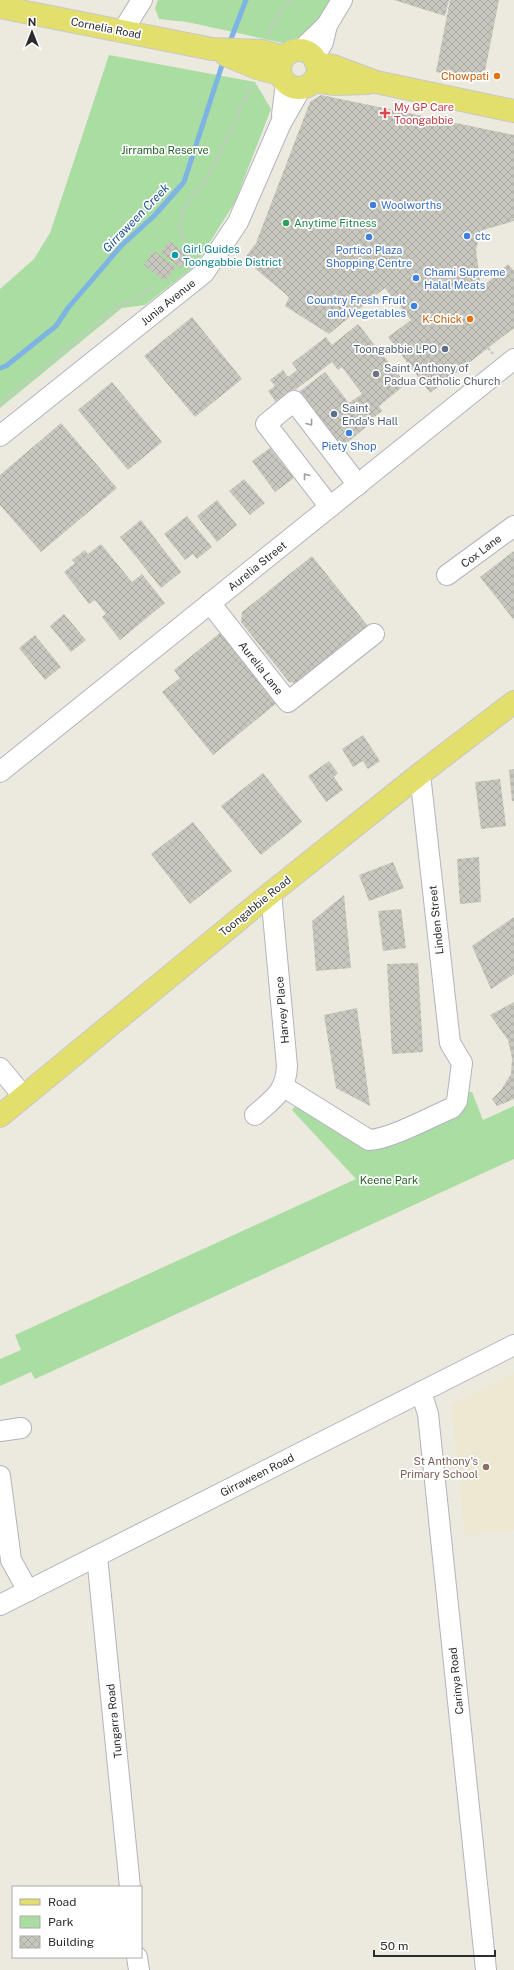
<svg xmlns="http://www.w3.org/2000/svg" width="514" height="1970" font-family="'Public Sans',sans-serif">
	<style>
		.education { fill: #ece8d1 }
		.park { fill: #aadda2 }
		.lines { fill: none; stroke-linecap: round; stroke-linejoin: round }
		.stream { stroke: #7db4e3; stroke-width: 5 }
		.building { fill: url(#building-cross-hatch) }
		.minor-casing { stroke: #b3b3be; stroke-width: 22 }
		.major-casing { stroke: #c8c8c8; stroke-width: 24 }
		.path { stroke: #c8c8c8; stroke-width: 2.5; stroke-dasharray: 3 2; stroke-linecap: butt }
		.minor { stroke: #fff; stroke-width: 20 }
		.major { stroke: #e3df6d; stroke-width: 22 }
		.oneway { stroke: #a0a0a0 }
		.food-dot { fill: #e8710a; stroke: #fff; stroke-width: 1.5 }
		.health-dot { fill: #e0444e; stroke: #fff; stroke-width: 1.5 }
		.shop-dot { fill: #3f7fe0; stroke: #fff; stroke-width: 1.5 }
		.leisure-dot { fill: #2e9e5b; stroke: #fff; stroke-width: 1.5 }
		.culture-dot { fill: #0f9aa8; stroke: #fff; stroke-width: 1.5 }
		.service-dot { fill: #5c6f8a; stroke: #fff; stroke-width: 1.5 }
		.worship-dot { fill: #6b7280; stroke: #fff; stroke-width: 1.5 }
		.education-dot { fill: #8d6e63; stroke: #fff; stroke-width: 1.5 }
		.labels { text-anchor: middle; stroke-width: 3.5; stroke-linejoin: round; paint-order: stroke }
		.street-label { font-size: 11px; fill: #2c2c2c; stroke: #fff }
		.food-label { font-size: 11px; fill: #c56008; stroke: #fff; text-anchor: end }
		.health-label { font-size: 11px; fill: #be3a42; stroke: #fff; text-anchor: start }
		.park-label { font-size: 11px; fill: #236222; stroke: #fff }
		.shop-label { font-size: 11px; fill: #366cbe; stroke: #fff; text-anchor: start }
		.leisure-label { font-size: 11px; fill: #27864d; stroke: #fff; text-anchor: start }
		.culture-label { font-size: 11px; fill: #0d838f; stroke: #fff; text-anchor: start }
		.service-label { font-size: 11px; fill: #4e5e75; stroke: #fff; text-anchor: end }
		.worship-label { font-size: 11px; fill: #5b616d; stroke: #fff; text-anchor: start }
		.education-label { font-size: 11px; fill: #785e54; stroke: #fff; text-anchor: end }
		.water-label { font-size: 12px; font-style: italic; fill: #1b5191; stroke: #fff }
	</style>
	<defs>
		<pattern id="building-cross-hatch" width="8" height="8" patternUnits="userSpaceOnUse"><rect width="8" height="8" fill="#c8c7be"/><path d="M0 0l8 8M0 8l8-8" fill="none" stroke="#acaba3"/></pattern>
	</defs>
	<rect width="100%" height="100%" fill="#ece9df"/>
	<polygon class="education" points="514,1373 514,1530 465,1536 451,1404"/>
	<g class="park">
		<path d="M158,0h174c-10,16 -28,42 -49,43l-96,-21 -28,-3 -4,-11z"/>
		<polygon points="109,55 255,82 271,109 235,202 195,266 145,305 122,308 0,408 0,289 34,259 50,233"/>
		<polygon points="466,1092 472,1092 483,1120 514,1106 514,1159 35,1379 31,1372 0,1386 0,1359 21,1350 15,1335 356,1179 292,1110 297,1104 362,1144"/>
	</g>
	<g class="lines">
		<g class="stream">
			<polyline points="229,44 246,0"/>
			<polyline points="0,368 6,366 56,326 68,308 121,246 154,216 184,182 224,59"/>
		</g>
	</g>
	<g class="building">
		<polygon points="394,0 449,0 445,16"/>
		<polygon points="450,0 499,0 483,81 436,72"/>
		<polygon points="321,95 514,135 514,221 480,231 476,250 481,288 508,264 514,271 514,328 430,393 388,337 411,320 385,288 329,334 285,306 289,297 244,259 256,243 310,102"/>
		<polygon points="169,241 189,256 181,268 161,253"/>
		<polygon points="154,251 176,267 165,281 144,265"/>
		<polygon points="192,317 242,379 195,417 144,356"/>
		<polygon points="358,324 406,384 379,406 382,411 365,424 367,426 339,450 295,395 325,372 349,403 362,394 342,367 338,370 332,362 295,390 294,389 284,396 288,402 280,408 268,391 275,386 270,380 283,370 288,377 297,370 292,363 326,337 332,345"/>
		<polygon points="112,382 162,442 128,470 78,410"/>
		<polygon points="61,423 117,488 41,552 0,505 0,475"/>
		<polygon points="270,448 294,478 275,492 252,461"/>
		<polygon points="244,479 265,503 250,515 229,491"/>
		<polygon points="217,500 237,525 217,542 197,516"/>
		<polygon points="187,516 212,547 197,559 193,554 185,560 164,534"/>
		<polygon points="141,520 181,572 161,588 120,537"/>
		<polygon points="101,544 132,582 142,574 165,603 120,640 102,617 106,614 95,600 89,604 64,572 75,563 72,560 85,550 88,554"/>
		<polygon points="514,551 514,620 480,577"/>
		<polygon points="312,556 368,626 297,683 289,682 241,622 242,612"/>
		<polygon points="64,614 86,640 71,652 50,626"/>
		<polygon points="221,632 278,702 213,755 162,692 180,678 174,670"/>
		<polygon points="35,635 61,667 45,680 19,648"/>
		<polygon points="363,735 380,761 368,769 363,761 353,767 342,749"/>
		<polygon points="329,761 338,773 334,777 343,790 326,802 308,776"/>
		<polygon points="514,769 514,801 512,801 509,770"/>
		<polygon points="263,773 302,822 261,855 221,806"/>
		<polygon points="500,779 506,826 481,829 475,782"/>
		<polygon points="193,822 232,871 190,904 151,854"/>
		<polygon points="479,857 481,902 460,904 457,859"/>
		<polygon points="393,862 404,888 369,901 359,875"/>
		<polygon points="344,895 351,968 316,971 312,921"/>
		<polygon points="401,909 406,948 383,951 378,911"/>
		<polygon points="514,917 514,974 491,989 472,946"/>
		<polygon points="418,963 423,1052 392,1054 387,964"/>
		<polygon points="514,1002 514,1099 497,1106 492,1099 501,1090 511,1074 512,1058 508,1040 490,1015"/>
		<polygon points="357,1008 370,1106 336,1088 324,1015"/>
	</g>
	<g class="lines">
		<defs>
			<g id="minor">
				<polyline points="122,32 142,0"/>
				<polyline points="300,51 327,25"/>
				<polyline points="314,58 323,42 327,25 342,0"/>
				<polyline points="282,115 286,83"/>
				<polyline points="0,436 204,273 238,222 281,123 301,88"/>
				<polyline points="330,507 266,424 294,401 358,485"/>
				<polyline points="447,575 514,526"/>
				<polyline points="210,603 288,702 374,634"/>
				<polyline points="0,772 514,359"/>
				<polyline points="0,1068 24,1097"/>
				<path d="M284,1087l85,53c22,-1 61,-23 83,-32l5,-7 5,-38 -12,-20 -30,-269"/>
				<path d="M255,1115c18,-16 31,-23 32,-49l-16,-173"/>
				<polyline points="421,1392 428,1414 486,1970"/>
				<polyline points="0,1431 21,1428"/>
				<polyline points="0,1476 11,1560 28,1591"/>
				<polyline points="97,1556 130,1887"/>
				<polyline points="0,1605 514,1345"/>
				<polyline points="137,1957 139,1970"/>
			</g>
			<g id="major">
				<polyline points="0,7 212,49 262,51 284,57"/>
				<circle cx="299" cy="69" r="19"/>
				<polyline points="226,55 257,68 280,74"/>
				<polyline points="316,63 333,66 376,82 514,111"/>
				<polyline points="313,81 336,84 367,83"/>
				<polyline points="0,1116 271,893 420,774 514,702"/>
			</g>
		</defs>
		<use href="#minor" class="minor-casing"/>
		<use href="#major" class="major-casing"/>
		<g class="path">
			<polyline points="268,34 281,10 292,0"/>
			<polyline points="191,259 192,256 180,230 182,216 190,199 206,180 218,157 252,85"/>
			<polyline points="488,348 493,354"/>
			<polyline points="0,403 116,308 156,286"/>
		</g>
		<use href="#minor" class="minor"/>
		<use href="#major" class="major"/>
	</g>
	<defs><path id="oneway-chevron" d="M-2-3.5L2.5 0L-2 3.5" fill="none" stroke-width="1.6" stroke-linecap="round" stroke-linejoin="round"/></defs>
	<g class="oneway">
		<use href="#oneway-chevron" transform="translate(310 423) rotate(53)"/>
		<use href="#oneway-chevron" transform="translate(306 476) rotate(-128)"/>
	</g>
	<g class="food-dot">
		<circle cx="497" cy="76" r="4"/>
		<circle cx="470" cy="319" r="4"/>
	</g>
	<path class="health-dot" d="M383 107h4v4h4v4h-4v4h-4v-4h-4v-4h4z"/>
	<g class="shop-dot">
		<circle cx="373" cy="205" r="4"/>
		<circle cx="467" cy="236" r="4"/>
		<circle cx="369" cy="237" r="4"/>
		<circle cx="416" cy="278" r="4"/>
		<circle cx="414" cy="306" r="4"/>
		<circle cx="349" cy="433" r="4"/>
	</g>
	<circle class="leisure-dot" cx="286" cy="223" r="4"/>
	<circle class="culture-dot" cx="175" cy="255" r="4"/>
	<g class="service-dot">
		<circle cx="445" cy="349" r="4"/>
		<circle cx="334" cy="414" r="4"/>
	</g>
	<circle class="worship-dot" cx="376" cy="374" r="4"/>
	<circle class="education-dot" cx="486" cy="1467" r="4"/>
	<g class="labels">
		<g class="street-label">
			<text transform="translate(106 28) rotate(11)" y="4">Cornelia Road</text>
			<text transform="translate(168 302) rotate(-39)" y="4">Junia Avenue</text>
			<text transform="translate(481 551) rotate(-37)" y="4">Cox Lane</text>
			<text transform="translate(257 566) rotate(-39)" y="4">Aurelia Street</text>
			<text transform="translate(261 668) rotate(52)" y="4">Aurelia Lane</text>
			<text transform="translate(255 906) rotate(-39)" y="4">Toongabbie Road</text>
			<text transform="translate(436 920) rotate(-96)" y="4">Linden Street</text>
			<text transform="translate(282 1010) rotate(-95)" y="4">Harvey Place</text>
			<text transform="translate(257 1475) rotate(-27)" y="4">Girraween Road</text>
			<text transform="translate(456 1681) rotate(-96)" y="4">Carinya Road</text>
			<text transform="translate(114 1721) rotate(-96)" y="4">Tungarra Road</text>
		</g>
		<g class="food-label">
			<text x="489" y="80">Chowpati</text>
			<text x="462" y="323">K-Chick</text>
		</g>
		<g class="health-label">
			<text x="394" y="111">My GP Care<tspan x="394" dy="13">Toongabbie</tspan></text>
		</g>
		<g class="park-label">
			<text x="165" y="154">Jirramba Reserve</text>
			<text x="389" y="1184">Keene Park</text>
		</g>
		<g class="shop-label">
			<text x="381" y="209">Woolworths</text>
			<text x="475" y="240">ctc</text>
			<text x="369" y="254" text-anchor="middle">Portico Plaza<tspan x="369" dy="13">Shopping Centre</tspan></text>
			<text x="424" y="276">Chami Supreme<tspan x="424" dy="13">Halal Meats</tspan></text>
			<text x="406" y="304" text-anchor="end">Country Fresh Fruit<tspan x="406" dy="13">and Vegetables</tspan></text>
			<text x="349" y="450" text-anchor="middle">Piety Shop</text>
		</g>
		<g class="leisure-label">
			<text x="294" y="227">Anytime Fitness</text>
		</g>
		<g class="culture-label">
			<text x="183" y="253">Girl Guides<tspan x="183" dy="13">Toongabbie District</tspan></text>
		</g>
		<g class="service-label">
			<text x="437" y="353">Toongabbie LPO</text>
			<text x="342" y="412" text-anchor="start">Saint<tspan x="342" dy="13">Enda's Hall</tspan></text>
		</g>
		<g class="worship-label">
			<text x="384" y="372">Saint Anthony of<tspan x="384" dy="13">Padua Catholic Church</tspan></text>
		</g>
		<g class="education-label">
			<text x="478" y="1465">St Anthony's<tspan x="478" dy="13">Primary School</tspan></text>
		</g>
		<g class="water-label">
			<text transform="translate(136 218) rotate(-46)" y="4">Girraween Creek</text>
		</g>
	</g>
	<rect x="12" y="1886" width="130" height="72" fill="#ffffff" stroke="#ababab"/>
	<rect x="20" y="1899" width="20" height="6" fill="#e3df6d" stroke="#ababab"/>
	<text x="48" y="1906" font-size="12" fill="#2c2c2c">Road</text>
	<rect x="20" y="1916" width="20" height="12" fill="#aadda2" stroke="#ababab"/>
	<text x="48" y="1926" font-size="12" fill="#2c2c2c">Park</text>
	<rect x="20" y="1936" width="20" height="12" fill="url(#building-cross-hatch)" stroke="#ababab"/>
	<text x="48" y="1946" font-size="12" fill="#2c2c2c">Building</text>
	<g transform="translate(32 32)" stroke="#ffffff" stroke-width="3" paint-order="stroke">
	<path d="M0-3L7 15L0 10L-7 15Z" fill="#2c2c2c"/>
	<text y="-6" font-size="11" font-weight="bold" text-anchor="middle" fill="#2c2c2c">N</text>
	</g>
	<path d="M374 1950v6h121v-6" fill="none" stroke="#2c2c2c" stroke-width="2"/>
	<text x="380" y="1950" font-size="12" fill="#2c2c2c" stroke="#ffffff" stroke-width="3" paint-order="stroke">50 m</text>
</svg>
